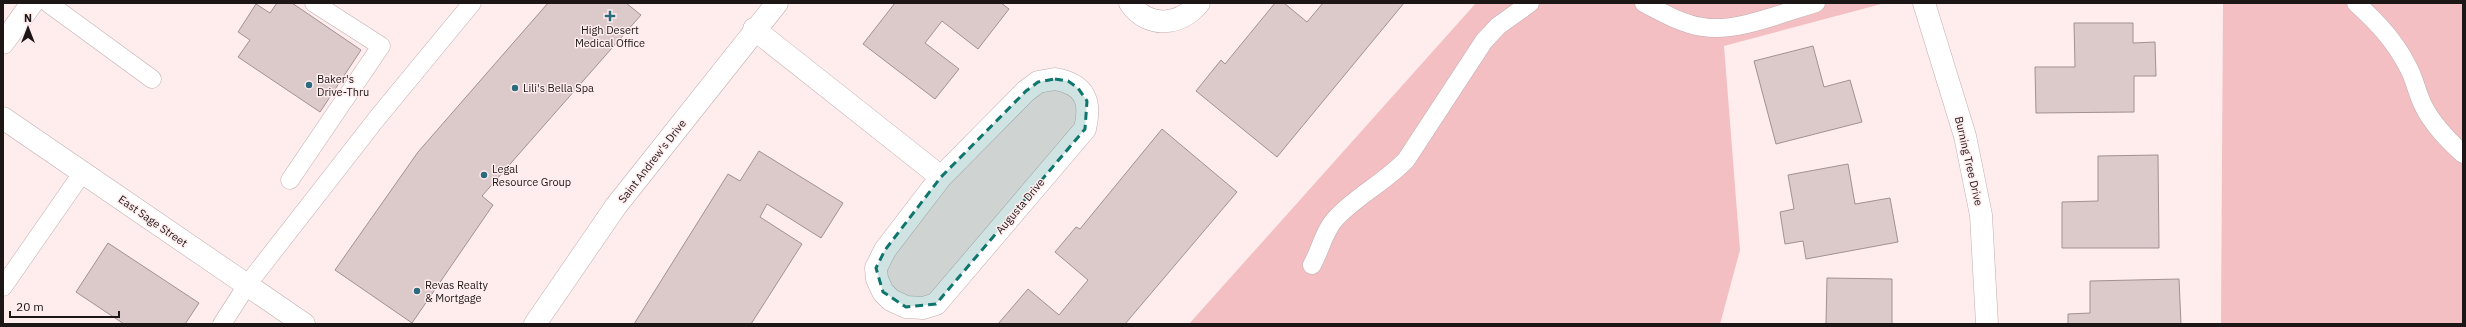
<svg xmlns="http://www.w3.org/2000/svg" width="2466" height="327" font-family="'IBM Plex Sans',sans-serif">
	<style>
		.green { fill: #f3bfc2 }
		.building { fill: #dccacb; stroke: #a29192 }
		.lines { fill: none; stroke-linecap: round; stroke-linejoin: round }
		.service-casing { stroke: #c0aeaf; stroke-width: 19 }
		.minor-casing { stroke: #c0aeaf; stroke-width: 23 }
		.secondary-casing { stroke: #c0aeaf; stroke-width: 23 }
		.service { stroke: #fff; stroke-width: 18 }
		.minor { stroke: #fff; stroke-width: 22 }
		.secondary { stroke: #fff; stroke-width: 22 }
		.marked { fill: #0f766e; fill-opacity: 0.2; stroke: #0f766e; stroke-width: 3; stroke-dasharray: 8 5; stroke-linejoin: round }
		.poi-dot { fill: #2c6a80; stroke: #ffeced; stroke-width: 1.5 }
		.labels { text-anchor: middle; stroke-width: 3; stroke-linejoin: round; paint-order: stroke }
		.poi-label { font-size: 11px; fill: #1c1617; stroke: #ffeced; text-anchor: start }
		.street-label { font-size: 11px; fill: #1c1617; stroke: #ffeced }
	</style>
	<rect width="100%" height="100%" fill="#ffeced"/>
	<g class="green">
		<polygon points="1476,3 1885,3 1724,46 1740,250 1720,324 1189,324"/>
		<polygon points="2223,3 2463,3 2463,324 2221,324"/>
	</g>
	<g class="building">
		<polygon points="277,3 292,3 361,50 320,112 238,57 250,40 238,32 256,4 270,13"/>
		<polygon points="548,3 626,3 641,15 482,196 493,205 412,323 335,270 418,152"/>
		<polygon points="895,3 1001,3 1009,9 978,49 942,21 925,43 959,69 935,99 863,44"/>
		<polygon points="1275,3 1284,3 1307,22 1323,3 1404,3 1277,157 1196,91 1221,60 1225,64"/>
		<polygon points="2074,23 2133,23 2133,43 2155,42 2156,76 2134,76 2134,112 2036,113 2035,67 2075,67"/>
		<polygon points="1813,46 1824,87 1850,80 1862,122 1776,144 1754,61"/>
		<polygon points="1162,129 1237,192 1125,324 998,324 1028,289 1059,315 1088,280 1055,252 1076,227 1080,229"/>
		<polygon points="759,151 843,203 821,238 767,204 760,217 802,244 751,324 634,324 728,174 740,181"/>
		<polygon points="2158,155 2159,248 2062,248 2062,202 2098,201 2098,156"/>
		<polygon points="1848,164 1855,204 1890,198 1898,242 1806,259 1803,241 1785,244 1780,212 1794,209 1788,175"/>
		<polygon points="108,243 199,303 185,324 124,324 76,292"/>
		<polygon points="1827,278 1892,279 1892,324 1826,324"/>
		<polygon points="2179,279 2181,324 2068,324 2068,314 2090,313 2090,281"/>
	</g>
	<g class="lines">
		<defs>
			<g id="service">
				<polyline points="48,3 152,79"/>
				<path d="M1644,3c19,10 38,21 59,24 32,6 82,-15 113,-24"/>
				<path d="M2356,3c21,19 39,38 52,64 7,12 9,27 16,40 9,18 24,33 39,47"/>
				<polyline points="290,180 381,46 314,3"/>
				<path d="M1312,265c9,-16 12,-35 25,-48 21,-22 48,-35 69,-57l78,-119 14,-15 32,-23"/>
				<polyline points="3,287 83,172"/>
				<polyline points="222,324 247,285 378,117 472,3"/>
			</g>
			<g id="minor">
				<path d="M1130,3c18,26 50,23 69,0"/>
				<polyline points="1924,3 1965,136 1981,215 1987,324"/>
				<polyline points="754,29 941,177"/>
				<path d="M1055,79c29,5 37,21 30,50l-149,175 -13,4 -17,-1 -15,-7 -8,-8 -6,-13 -1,-11 9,-18 56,-73 85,-86 12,-9z"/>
				<polyline points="3,118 304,324"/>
				<polyline points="535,324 616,206 777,3"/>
			</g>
			<polyline id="secondary" points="3,43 32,3"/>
		</defs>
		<use href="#service" class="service-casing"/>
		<use href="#minor" class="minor-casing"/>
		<use href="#secondary" class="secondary-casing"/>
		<use href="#service" class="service"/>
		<use href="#minor" class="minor"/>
		<use href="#secondary" class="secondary"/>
	</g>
	<path class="marked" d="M1055,79l13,2 10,7 9,13 -2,28 -149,175 -30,3 -23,-15 -7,-24 9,-18 56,-73 85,-86 12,-9z"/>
	<g class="poi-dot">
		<path d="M608 10h4v4h4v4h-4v4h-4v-4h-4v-4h4z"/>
		<circle cx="309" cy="85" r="4"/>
		<circle cx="515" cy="88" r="4"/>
		<circle cx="484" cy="175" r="4"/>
		<circle cx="417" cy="291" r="4"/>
	</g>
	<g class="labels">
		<g class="poi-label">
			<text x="610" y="34" text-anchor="middle">High Desert<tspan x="610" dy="13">Medical Office</tspan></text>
			<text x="317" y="83">Baker's<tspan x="317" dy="13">Drive-Thru</tspan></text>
			<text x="523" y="92">Lili's Bella Spa</text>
			<text x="492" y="173">Legal<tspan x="492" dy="13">Resource Group</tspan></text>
			<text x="425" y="289">Revas Realty<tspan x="425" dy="13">&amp; Mortgage</tspan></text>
		</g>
		<g class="street-label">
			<text transform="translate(652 161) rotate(-52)" y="4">Saint Andrew's Drive</text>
			<text transform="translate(1969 161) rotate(77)" y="4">Burning Tree Drive</text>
			<text transform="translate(1020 206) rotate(-50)" y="4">Augusta Drive</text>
			<text transform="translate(153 221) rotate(35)" y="4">East Sage Street</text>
		</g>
	</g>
	<rect width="2466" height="327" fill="none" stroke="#1c1617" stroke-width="8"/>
	<g transform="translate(28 28)" stroke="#ffeced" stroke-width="3" paint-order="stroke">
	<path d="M0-3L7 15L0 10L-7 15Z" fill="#1c1617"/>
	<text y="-6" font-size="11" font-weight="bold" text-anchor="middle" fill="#1c1617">N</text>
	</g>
	<path d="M10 311v6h109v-6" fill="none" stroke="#1c1617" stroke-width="2"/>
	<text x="16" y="311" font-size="12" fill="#1c1617" stroke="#ffeced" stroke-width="3" paint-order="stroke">20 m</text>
</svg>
